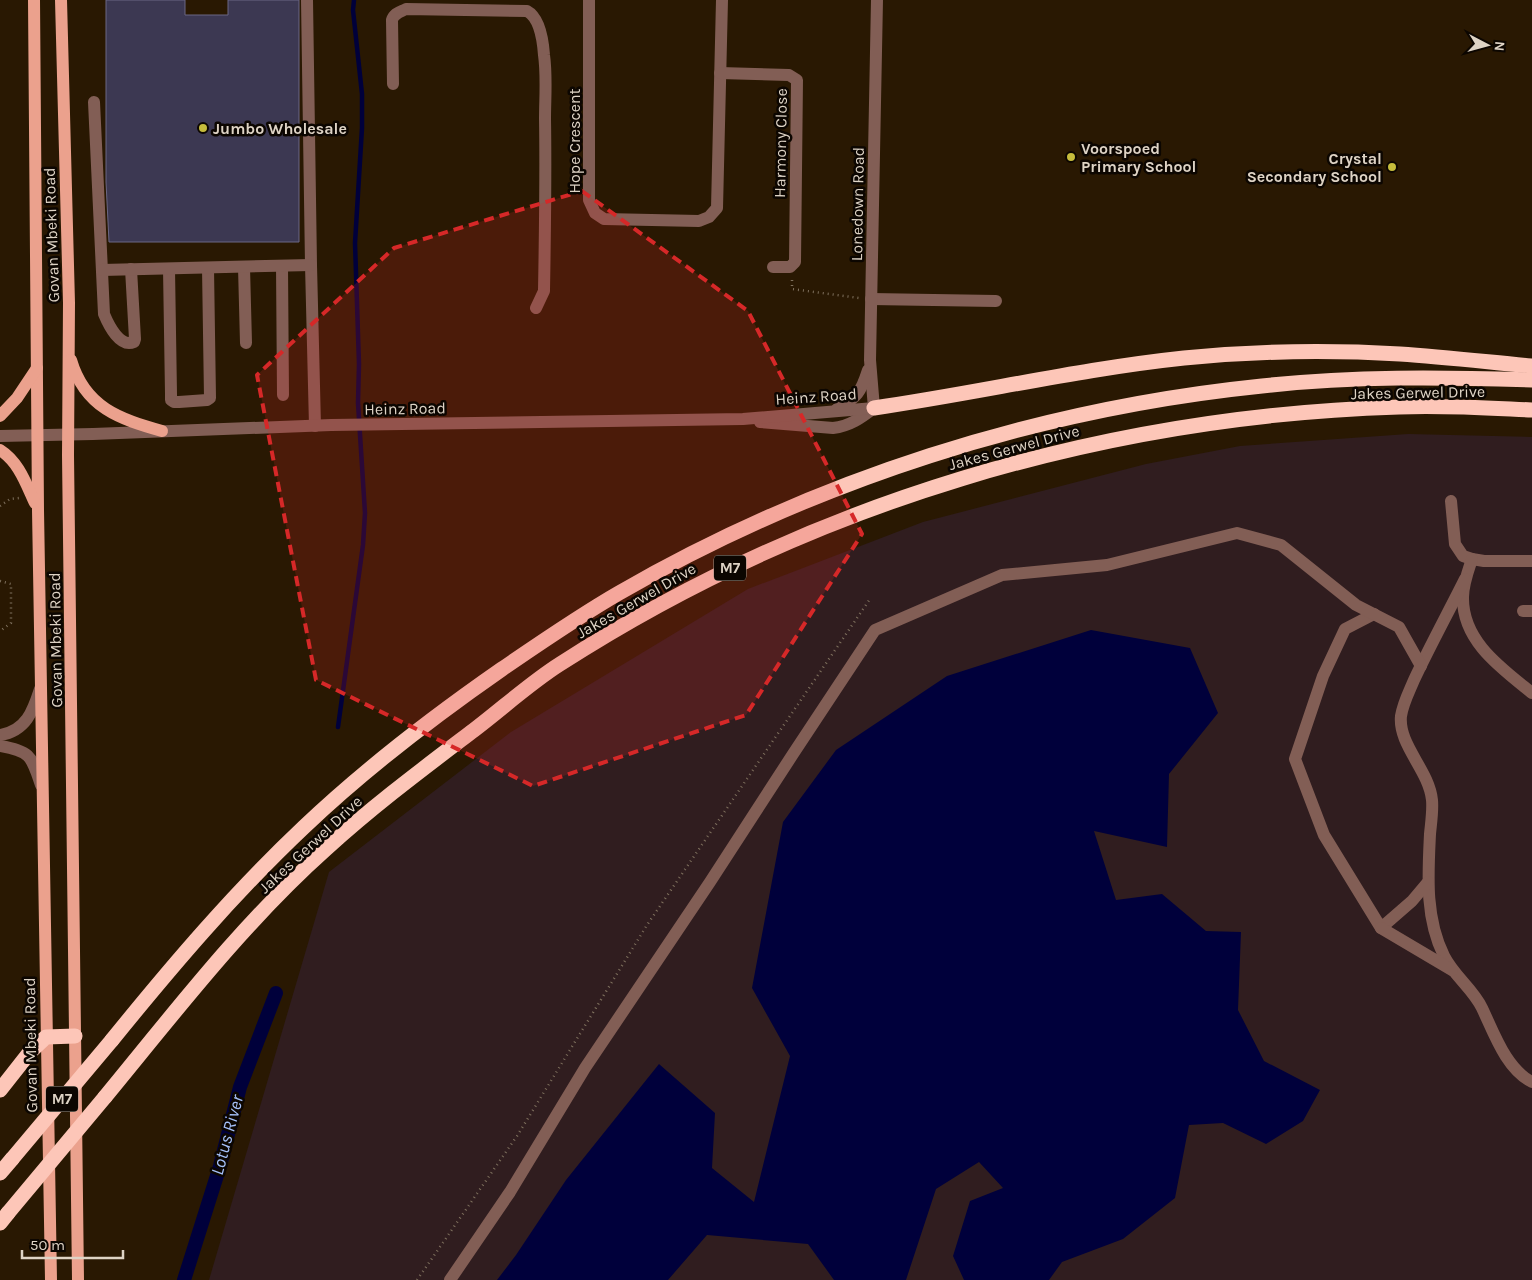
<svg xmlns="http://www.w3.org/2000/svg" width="1532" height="1280" font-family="Karla,sans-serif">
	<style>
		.industrial { fill: #301d1f }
		.water { fill: #00003b }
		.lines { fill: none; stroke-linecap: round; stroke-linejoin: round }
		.stream { stroke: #00003b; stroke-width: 4.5 }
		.canal { stroke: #00003b; stroke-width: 14 }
		.building { fill: #3c3852; stroke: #6b6784 }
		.path { stroke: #7f715e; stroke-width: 2.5; stroke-dasharray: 1 4; stroke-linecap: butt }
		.minor { stroke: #825e55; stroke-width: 12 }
		.major { stroke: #eba18d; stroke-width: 12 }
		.highway { stroke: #fdc6b8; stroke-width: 15 }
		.highway-bridge { stroke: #fdc6b8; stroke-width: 15 }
		.marked { fill: #d62828; fill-opacity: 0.2; stroke: #d62828; stroke-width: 4; stroke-dasharray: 10 6; stroke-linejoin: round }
		.poi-dot { fill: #c6bc3c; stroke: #0c0601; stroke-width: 2 }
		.labels { text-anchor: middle; stroke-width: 5; stroke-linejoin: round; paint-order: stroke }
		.shield { fill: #0c0601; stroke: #9f968a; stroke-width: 1 }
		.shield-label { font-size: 15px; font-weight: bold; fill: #ded3c5 }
		.poi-label { font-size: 16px; font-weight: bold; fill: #ded3c5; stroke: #0c0601; text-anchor: start }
		.street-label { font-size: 16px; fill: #ded3c5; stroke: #0c0601 }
		.water-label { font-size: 18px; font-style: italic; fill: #a5c0f8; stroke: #0c0601 }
	</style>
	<rect width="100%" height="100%" fill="#291802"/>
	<polygon class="industrial" points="1408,434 1532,437 1532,1280 209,1280 329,872 511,732 748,589 923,522 1146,464 1240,446"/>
	<polygon class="water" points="1091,630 1190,648 1218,713 1169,774 1167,847 1094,831 1116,900 1162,894 1206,931 1241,932 1238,1010 1264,1061 1320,1090 1303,1121 1266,1144 1223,1123 1189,1125 1175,1198 1123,1239 1062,1262 1049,1280 964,1280 953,1256 970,1201 1003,1188 979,1162 936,1189 906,1280 834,1280 808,1244 707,1235 668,1280 497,1280 516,1255 566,1180 659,1064 715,1113 712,1168 754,1202 790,1056 752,988 783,822 836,750 947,676"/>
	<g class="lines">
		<polyline class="stream" points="338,727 363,545 365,513 358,403 359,364 355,243 362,128 362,94 353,10 354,0"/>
		<polyline class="canal" points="184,1280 220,1166 240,1087 276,993"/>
	</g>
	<polygon class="building" points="106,0 185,0 185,15 228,15 228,0 299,0 299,242 109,242 106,182"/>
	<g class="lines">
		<g class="path">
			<polyline points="792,280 792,289 859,298"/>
			<polyline points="0,506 10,499 19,498"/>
			<polyline points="0,581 11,584 11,623 0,631"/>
			<polyline points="417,1280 517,1136 647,925 870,599"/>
		</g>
		<g class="minor">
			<polyline points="307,0 311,265 315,426"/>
			<polyline points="589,0 589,200 595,213 604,219 699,221 709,217 717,208 722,0"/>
			<polyline points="720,73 789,75 797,80 795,262 790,267 773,267"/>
			<path d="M393,84l-1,-64c2,-7 8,-8 14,-11l121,2c13,7 16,30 17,44 3,21 1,43 1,64 1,57 0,114 -1,172l-8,17"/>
			<path d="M94,102l10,212c5,12 16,34 30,28l1,-3 -4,-70"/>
			<polyline points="282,266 283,395"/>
			<polyline points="244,267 246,343"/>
			<polyline points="169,269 171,394 171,400 174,402 179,402 207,400 210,398 208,268"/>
			<polyline points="102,270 311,265"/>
			<polyline points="871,299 996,301"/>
			<polyline points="874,408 870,360 877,0"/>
			<path d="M837,409c20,-11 24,-17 31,-39"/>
			<path d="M760,422l73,6c17,-2 28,-10 41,-20"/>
			<polyline points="0,436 93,434 331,425 743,419 874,408"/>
			<polyline points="1451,501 1455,544 1463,556 1472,559 1484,561 1532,561"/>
			<path d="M1472,559c-4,12 -9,25 -9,38 -1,44 38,71 69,96"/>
			<path d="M1465,579c-17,34 -35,67 -51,101 -5,12 -11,23 -13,36 -3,29 28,54 31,84 1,11 -1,23 -2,34 -2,41 -5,84 14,122 10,20 29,33 38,52 12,25 24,61 50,74"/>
			<polyline points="1523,611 1532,611"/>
			<polyline points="1374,614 1345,629 1323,676 1295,759 1324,835 1381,928 1412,901 1428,882"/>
			<path d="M0,735c26,-4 33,-24 40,-46"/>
			<path d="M0,746c32,6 31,10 41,39"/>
			<polyline points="1381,928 1452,970"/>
			<polyline points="450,1280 510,1192 585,1068 710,882 793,754 875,630 1002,575 1107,565 1237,533 1281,545 1356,605 1399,627 1421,666"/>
		</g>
		<g class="major">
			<polyline points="34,0 38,510 51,1280"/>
			<polyline points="61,0 69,303 68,455 78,1280"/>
			<path d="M71,360c14,48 49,59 91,71"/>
			<polyline points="0,416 17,398 37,368"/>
			<path d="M0,450c19,12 26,34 35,53"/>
		</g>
		<g class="highway">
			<path d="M874,408c104,-15 206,-39 310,-50 71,-7 145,-8 216,-4 44,3 88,8 132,12"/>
			<path d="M112,1040c60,-74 122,-147 192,-213 61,-58 129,-110 198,-158 38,-26 77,-53 117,-76 196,-113 418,-184 643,-207 90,-10 180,-9 270,-6"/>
			<polyline points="0,1090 30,1052 46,1037 75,1036"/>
			<path d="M105,1097c70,-85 138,-174 221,-248 47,-43 98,-81 148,-119 29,-22 56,-47 86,-66 250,-161 543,-248 839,-257 44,-2 89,1 133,3"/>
			<polyline points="0,1173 12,1159"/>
			<polyline points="0,1223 8,1213"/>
		</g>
		<g class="highway-bridge">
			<polyline points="12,1159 112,1040"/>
			<polyline points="8,1213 105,1097"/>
		</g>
	</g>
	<path class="marked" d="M582,191l166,120 114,223 -116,181 -213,71 -217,-106 -59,-305 137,-127z"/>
	<g class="poi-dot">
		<circle cx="203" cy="128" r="5"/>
		<circle cx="1071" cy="157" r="5"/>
		<circle cx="1392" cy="167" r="5"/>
	</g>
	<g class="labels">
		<g class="shield">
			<rect x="714" y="555.5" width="32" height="25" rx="4"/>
			<rect x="46" y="1086.5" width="32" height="25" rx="4"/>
		</g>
		<g class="shield-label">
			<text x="730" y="573">M7</text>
			<text x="62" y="1104">M7</text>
		</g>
		<g class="poi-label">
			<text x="213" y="134">Jumbo Wholesale</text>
			<text x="1081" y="154">Voorspoed<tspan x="1081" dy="18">Primary School</tspan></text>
			<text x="1382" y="164" text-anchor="end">Crystal<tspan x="1382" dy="18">Secondary School</tspan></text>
		</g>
		<g class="street-label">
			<text transform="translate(574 141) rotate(-90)" y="6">Hope Crescent</text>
			<text transform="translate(780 143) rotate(-89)" y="6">Harmony Close</text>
			<text transform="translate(857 204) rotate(-89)" y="6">Lonedown Road</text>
			<text transform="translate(51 235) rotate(-92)" y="6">Govan Mbeki Road</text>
			<text transform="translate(1418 392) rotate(-1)" y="6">Jakes Gerwel Drive</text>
			<text transform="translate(816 396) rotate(-4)" y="6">Heinz Road</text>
			<text transform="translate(405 408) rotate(-1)" y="6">Heinz Road</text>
			<text transform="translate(1014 447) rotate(-15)" y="6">Jakes Gerwel Drive</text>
			<text transform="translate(636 600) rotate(-30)" y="6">Jakes Gerwel Drive</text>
			<text transform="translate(55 640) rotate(-91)" y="6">Govan Mbeki Road</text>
			<text transform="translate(310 844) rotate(-43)" y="6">Jakes Gerwel Drive</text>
			<text transform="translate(30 1045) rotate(-91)" y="6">Govan Mbeki Road</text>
		</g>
		<g class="water-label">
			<text transform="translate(227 1135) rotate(-75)" y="6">Lotus River</text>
		</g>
	</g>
	<g transform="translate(1487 45) rotate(96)" stroke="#0c0601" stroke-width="4" paint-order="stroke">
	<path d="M0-4L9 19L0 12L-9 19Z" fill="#ded3c5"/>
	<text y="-8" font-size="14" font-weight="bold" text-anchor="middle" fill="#ded3c5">N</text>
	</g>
	<path d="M22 1250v8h101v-8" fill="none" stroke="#ded3c5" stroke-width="2.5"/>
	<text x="30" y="1250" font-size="15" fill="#ded3c5" stroke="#0c0601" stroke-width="4" paint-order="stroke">50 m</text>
</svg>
